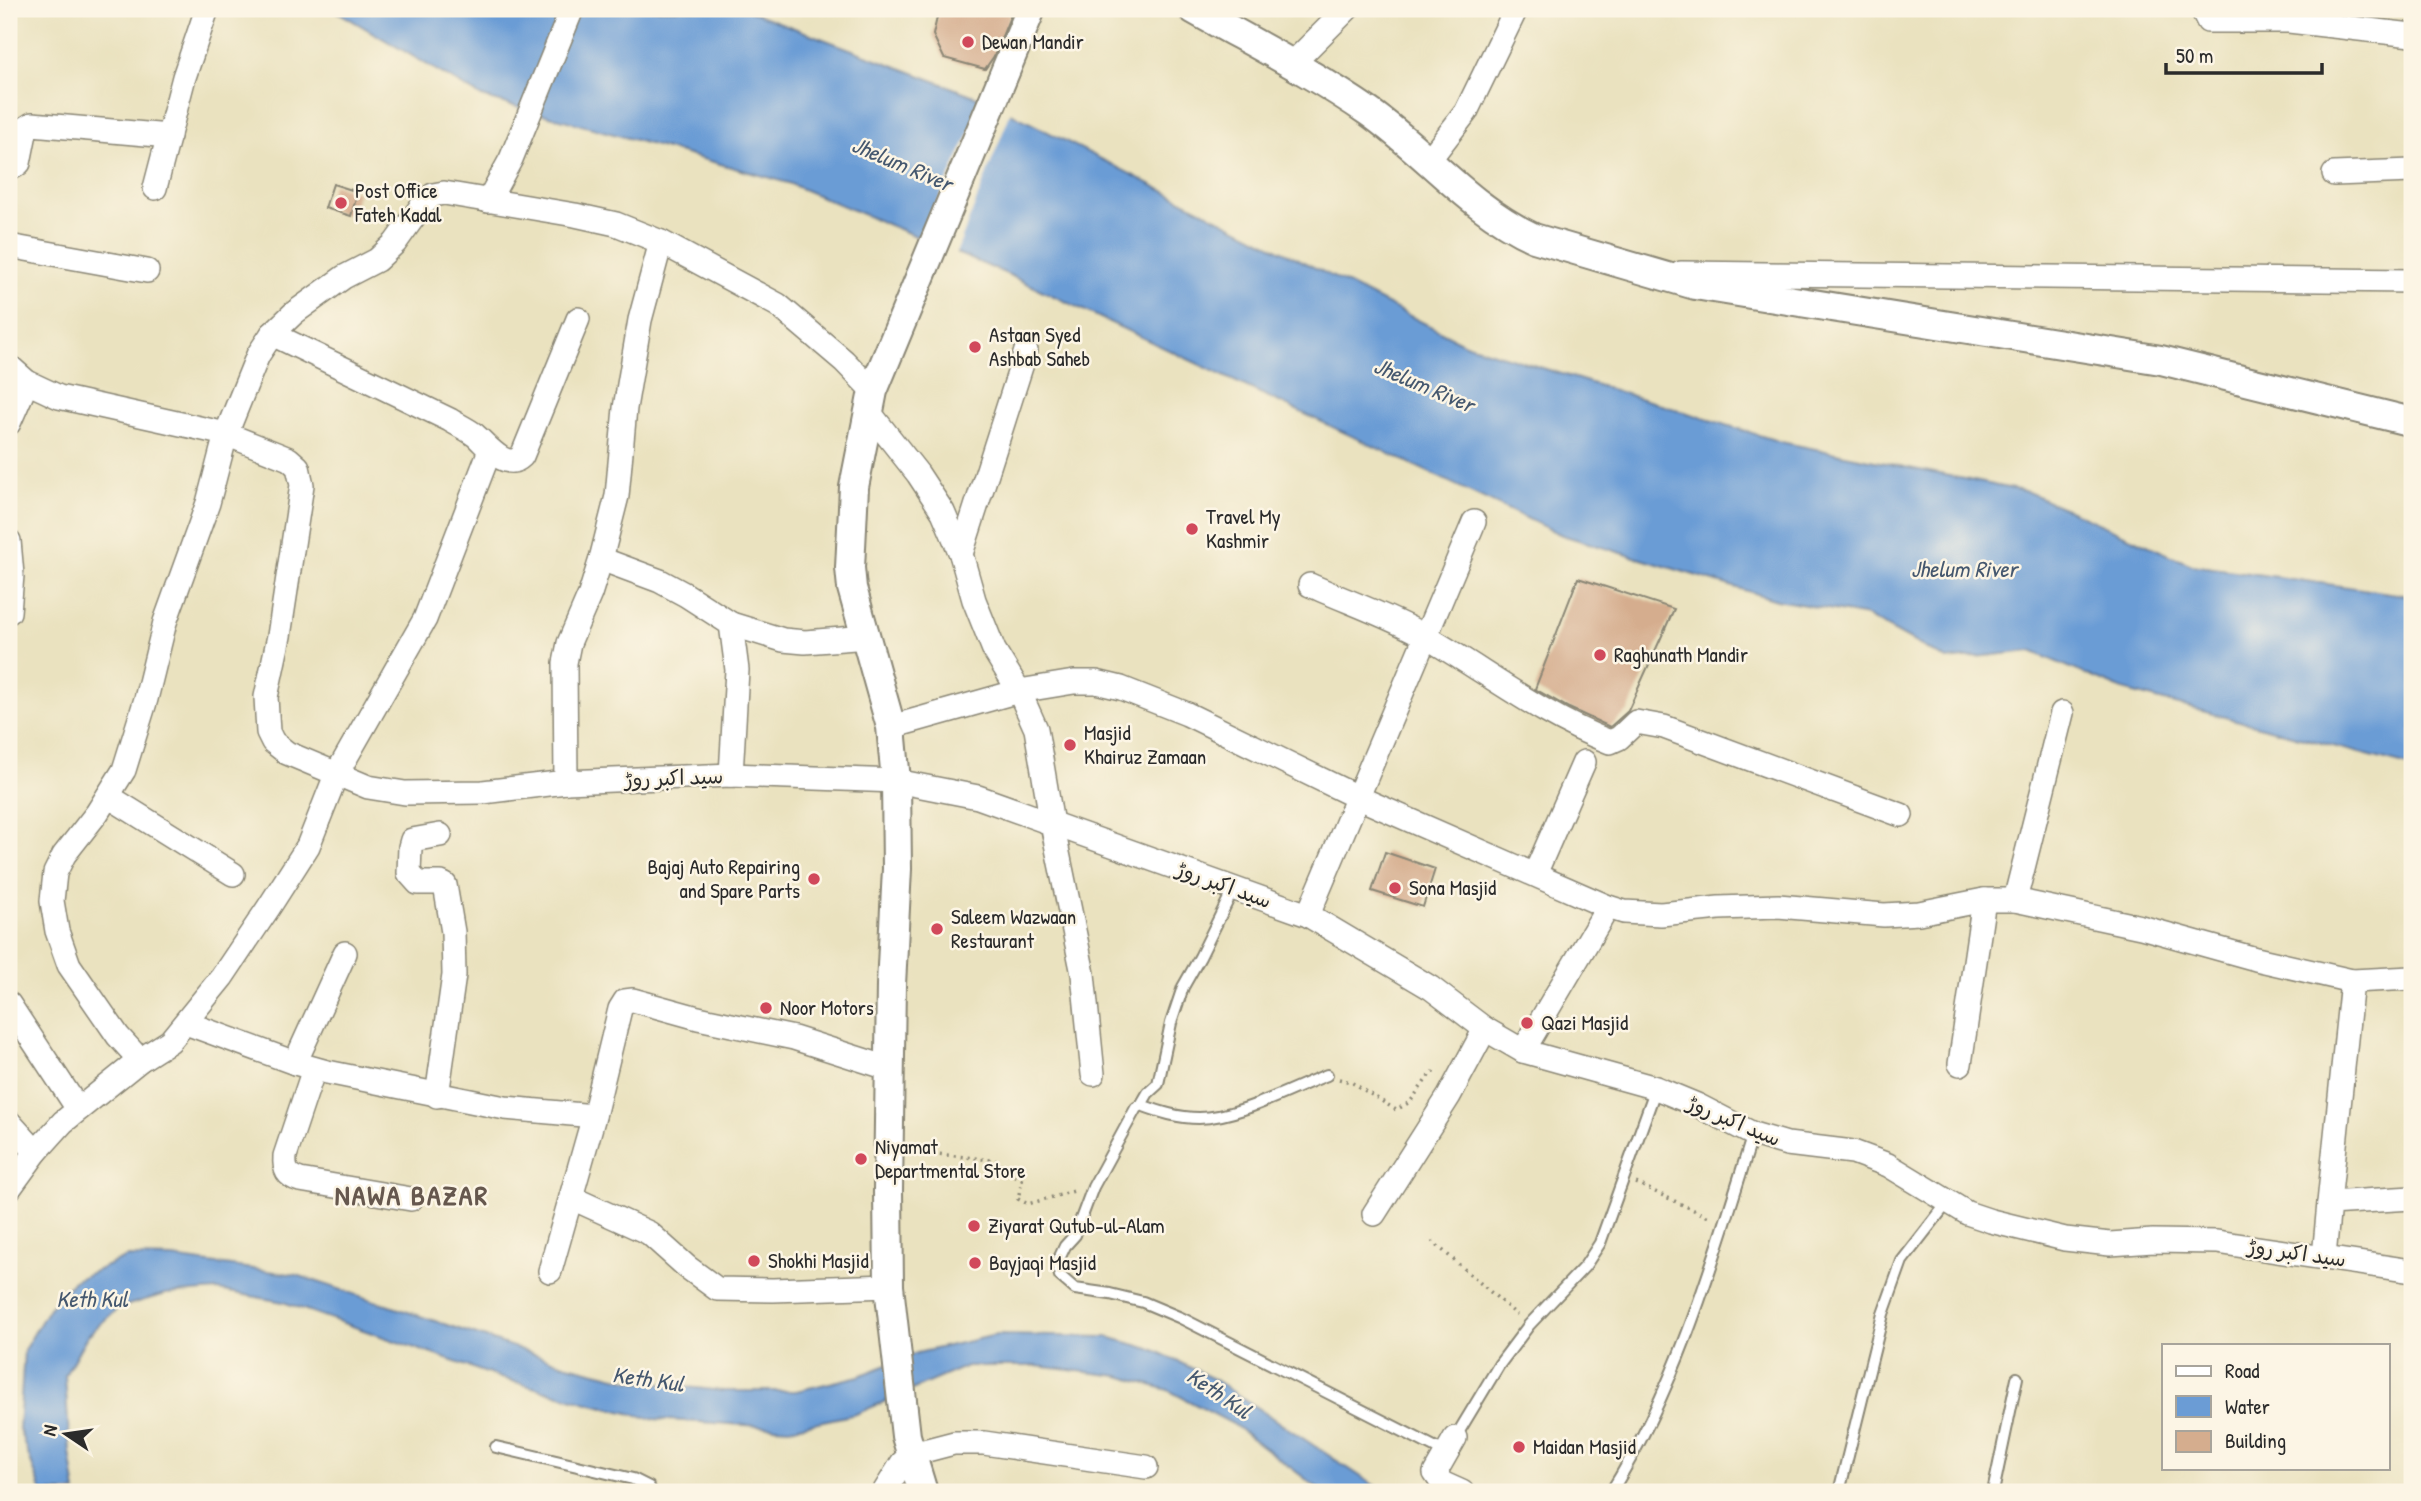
<svg xmlns="http://www.w3.org/2000/svg" width="2421" height="1501" font-family="'Patrick Hand','Playpen Sans Arabic',sans-serif">
	<style>
		.water { fill: #6b9cd5; stroke: #4b6480; stroke-width: 2 }
		.pier { fill: #eae2bf }
		.building { fill: #d5ad8e }
		.lines { fill: none; stroke-linecap: round; stroke-linejoin: round }
		.service-casing { stroke: #8a8675; stroke-width: 14 }
		.minor-casing { stroke: #8a8675; stroke-width: 26 }
		.tertiary-casing { stroke: #8a8675; stroke-width: 32 }
		.path { stroke: #8a8675; stroke-width: 3.5; stroke-dasharray: 2 5; stroke-linecap: butt }
		.service { stroke: #fff; stroke-width: 10 }
		.minor { stroke: #fff; stroke-width: 23 }
		.tertiary { stroke: #fff; stroke-width: 28 }
		.poi-dot { fill: #d1495b; stroke: #fcf5e5; stroke-width: 2.5 }
		.labels { text-anchor: middle; stroke-width: 5; stroke-linejoin: round; paint-order: stroke }
		.poi-label { font-size: 21px; fill: #2b2b2b; stroke: #fcf5e5; text-anchor: start }
		.street-label { font-size: 21px; fill: #2b2b2b; stroke: #fcf5e5 }
		.water-label { font-size: 23px; font-style: italic; fill: #45586f; stroke: #fcf5e5 }
		.district-label { font-size: 28px; font-weight: bold; letter-spacing: 2px; fill: #66584e; stroke: #fcf5e5 }
	</style>
	<rect width="100%" height="100%" fill="#fcf5e5"/>
	<filter id="ink" filterUnits="userSpaceOnUse"><feTurbulence type="fractalNoise" baseFrequency=".0143" numOctaves="2"/><feDisplacementMap in="SourceGraphic" scale="14" xChannelSelector="R" yChannelSelector="G"/><feConvolveMatrix kernelMatrix="1 2 1 2 8 2 1 2 1" color-interpolation-filters="sRGB"/></filter>
	<filter id="wash" filterUnits="userSpaceOnUse"><feTurbulence type="fractalNoise" baseFrequency=".00686" numOctaves="4" result="noise"/><feDisplacementMap in="SourceGraphic" scale="28" xChannelSelector="R" yChannelSelector="G"/><feGaussianBlur stdDeviation="1.57" result="paint"/><feColorMatrix in="noise" values="0 0 0 0 0 0 0 0 0 0 0 0 0 0 0 0 0 1.4 0 .05"/><feComposite in="paint" operator="in"/></filter>
	<g filter="url(#wash)">
		<rect width="100%" height="100%" fill="#eae2bf"/>
		<g class="water">
			<polygon points="333,9 744,9 985,100 1465,344 1781,442 2028,492 2192,565 2412,596 2412,767 2123,690 2031,651 1947,660 1867,616 1777,600 1562,535 1007,274 788,183 482,97"/>
			<polygon points="127,1257 173,1258 297,1275 564,1364 632,1381 723,1391 796,1391 859,1376 917,1353 996,1335 1108,1337 1154,1350 1212,1378 1384,1492 1323,1492 1233,1424 1168,1390 1119,1376 1036,1366 967,1366 856,1414 790,1428 653,1419 588,1403 501,1378 283,1302 218,1290 165,1294 118,1308 87,1336 65,1375 70,1452 76,1492 42,1492 19,1429 24,1350 49,1308 75,1280"/>
		</g>
		<polygon class="pier" points="986,97 1012,109 955,256 920,241"/>
		<g id="blocks">
			<g class="building">
				<polygon points="939,9 1013,9 994,56 985,69 944,58 933,35"/>
				<polygon points="333,184 358,192 351,216 325,208"/>
				<polygon points="1578,578 1674,609 1628,711 1610,727 1569,708 1535,689"/>
				<polygon points="1385,852 1435,869 1423,907 1372,891"/>
			</g>
		</g>
	</g>
	<g filter="url(#ink)">
		<use href="#blocks" fill-opacity="0" stroke="#8a8675" stroke-width="2"/>
		<g class="lines">
			<defs>
				<g id="service">
					<polyline points="1234,888 1200,957 1183,987 1171,1023 1158,1084 1148,1093 1141,1105 1136,1108 1093,1187 1075,1235 1065,1246 1057,1263 1060,1276 1075,1289 1110,1294 1143,1302 1181,1318 1446,1453"/>
					<path d="M1141,1105c19,7 37,13 58,13 38,0 91,-29 128,-43"/>
					<polyline points="1455,1438 1499,1365 1529,1325 1585,1266 1600,1243 1656,1088"/>
					<polyline points="496,1447 633,1479 649,1487 652,1492"/>
					<path d="M1611,1492c68,-109 104,-237 142,-358"/>
					<polyline points="1839,1492 1883,1314 1902,1261 1948,1202"/>
					<polyline points="1993,1492 2017,1378"/>
				</g>
				<g id="minor">
					<polyline points="2202,9 2208,21 2289,21 2412,35"/>
					<polyline points="1291,65 1347,9"/>
					<polyline points="1429,160 1466,112 1516,9"/>
					<polyline points="9,166 15,166 19,163 26,128 32,124 169,136"/>
					<polyline points="2334,174 2412,171"/>
					<polyline points="155,188 184,77 207,9"/>
					<polyline points="488,201 511,159 572,9"/>
					<polyline points="9,246 147,271"/>
					<polyline points="1681,273 2412,281"/>
					<path d="M272,334l178,86c8,5 17,9 25,15 12,10 31,37 47,21l56,-137"/>
					<polyline points="9,366 27,382 59,397 226,434 289,459 298,467 302,485 279,636 266,697 268,732 273,742 287,753 368,787 405,793 483,792 566,782 731,775 896,781 978,797 1308,915 1431,988 1485,1029 1523,1051 1656,1088 1697,1105 1753,1134 1787,1144 1853,1152 1888,1165 1967,1213 1991,1221 2065,1239 2110,1244 2153,1241 2217,1242 2412,1271"/>
					<polyline points="869,412 918,474 943,512 961,554 974,600 994,650 1019,691 1036,729 1052,824 1083,974 1093,1074"/>
					<polyline points="9,423 27,382"/>
					<polyline points="9,541 12,575 9,612"/>
					<polyline points="961,554 1026,351"/>
					<polyline points="601,559 660,581 686,595 731,624 737,670 731,775"/>
					<path d="M1310,585c38,17 82,32 118,53 60,35 116,79 182,104l9,-4 17,-16 28,5 237,88"/>
					<polyline points="731,624 783,640 805,642 867,637"/>
					<polyline points="891,727 1019,691 1074,682 1096,682 1121,688 1187,714 1357,797 1608,907 1624,912 1661,914 1719,908 1778,906 1884,915 1919,913 1984,900 2015,900 2141,927 2256,959 2352,981 2412,978"/>
					<polyline points="566,782 565,663 569,643 590,594 601,559 617,496 625,408 640,320 661,242"/>
					<polyline points="108,796 233,874"/>
					<polyline points="1535,874 1584,762"/>
					<polyline points="2015,900 2062,713"/>
					<polyline points="1308,915 1474,522"/>
					<polyline points="9,1004 78,1109"/>
					<polyline points="186,1023 295,1063 327,1072 505,1108 594,1116"/>
					<polyline points="1523,1051 1608,907"/>
					<polyline points="140,1060 118,1036 69,965 57,931 52,901 55,873 64,855 97,813 124,770 146,699 165,622 208,503 226,434 258,355 272,334 294,313 344,277 377,260 395,243 423,204 433,195 444,193 575,215 616,224 661,242 778,305 844,361 873,391"/>
					<polyline points="295,1063 345,953"/>
					<polyline points="1960,1064 1984,900"/>
					<path d="M314,1069l-29,87c-1,14 2,20 15,24l111,19"/>
					<polyline points="437,1096 454,975 453,932 445,885 441,883 418,883 409,873 410,847 412,840 440,835"/>
					<polyline points="9,1122 36,1152"/>
					<polyline points="9,1189 36,1152 63,1122 140,1060 170,1041 222,977 269,907 308,846 336,775 425,619 490,450"/>
					<polyline points="572,1198 649,1233 687,1267 717,1289 773,1290 889,1286"/>
					<polyline points="2329,1203 2352,981"/>
					<polyline points="1374,1214 1449,1096 1485,1029"/>
					<polyline points="2324,1257 2329,1203 2412,1198"/>
					<polyline points="550,1271 594,1116 620,1009 625,1001 633,1000 698,1018 794,1038 891,1069"/>
					<polyline points="1455,1438 1435,1473 1442,1483 1462,1492"/>
					<polyline points="884,1492 902,1463 912,1454 954,1443 984,1443 1146,1467"/>
				</g>
				<g id="tertiary">
					<path d="M1193,9c58,33 120,64 176,103 57,40 101,97 165,126l161,47 466,75 251,62"/>
					<polyline points="923,1492 906,1436 889,1286 888,1191 891,985 897,869 896,781 891,727 852,588 850,568 854,487 873,391 1031,9"/>
				</g>
			</defs>
			<use href="#service" class="service-casing"/>
			<use href="#minor" class="minor-casing"/>
			<use href="#tertiary" class="tertiary-casing"/>
			<g class="path">
				<polyline points="1339,1079 1351,1082 1396,1110 1410,1102 1431,1073 1439,1070"/>
				<polyline points="912,1151 1000,1161 1003,1172 1022,1180 1018,1199 1028,1204 1074,1191"/>
				<polyline points="1636,1183 1711,1218"/>
				<polyline points="1432,1241 1517,1315"/>
			</g>
			<use href="#service" class="service"/>
			<use href="#minor" class="minor"/>
			<use href="#tertiary" class="tertiary"/>
		</g>
	</g>
	<g class="poi-dot">
		<circle cx="968" cy="42" r="7"/>
		<circle cx="341" cy="203" r="7"/>
		<circle cx="975" cy="347" r="7"/>
		<circle cx="1192" cy="529" r="7"/>
		<circle cx="1600" cy="655" r="7"/>
		<circle cx="1070" cy="745" r="7"/>
		<circle cx="814" cy="879" r="7"/>
		<circle cx="1395" cy="888" r="7"/>
		<circle cx="937" cy="929" r="7"/>
		<circle cx="766" cy="1008" r="7"/>
		<circle cx="1527" cy="1023" r="7"/>
		<circle cx="861" cy="1159" r="7"/>
		<circle cx="974" cy="1226" r="7"/>
		<circle cx="754" cy="1261" r="7"/>
		<circle cx="975" cy="1263" r="7"/>
		<circle cx="1519" cy="1447" r="7"/>
	</g>
	<g class="labels">
		<g class="poi-label">
			<text x="982" y="49">Dewan Mandir</text>
			<text x="355" y="198">Post Office<tspan x="355" dy="24">Fateh Kadal</tspan></text>
			<text x="989" y="342">Astaan Syed<tspan x="989" dy="24">Ashbab Saheb</tspan></text>
			<text x="1206" y="524">Travel My<tspan x="1206" dy="24">Kashmir</tspan></text>
			<text x="1614" y="662">Raghunath Mandir</text>
			<text x="1084" y="740">Masjid<tspan x="1084" dy="24">Khairuz Zamaan</tspan></text>
			<text x="800" y="874" text-anchor="end">Bajaj Auto Repairing<tspan x="800" dy="24">and Spare Parts</tspan></text>
			<text x="1409" y="895">Sona Masjid</text>
			<text x="951" y="924">Saleem Wazwaan<tspan x="951" dy="24">Restaurant</tspan></text>
			<text x="780" y="1015">Noor Motors</text>
			<text x="1541" y="1030">Qazi Masjid</text>
			<text x="875" y="1154">Niyamat<tspan x="875" dy="24">Departmental Store</tspan></text>
			<text x="988" y="1233">Ziyarat Qutub-ul-Alam</text>
			<text x="768" y="1268">Shokhi Masjid</text>
			<text x="989" y="1270">Bayjaqi Masjid</text>
			<text x="1533" y="1454">Maidan Masjid</text>
		</g>
		<g class="street-label">
			<text transform="translate(674 778) rotate(-2)" y="7">سید اکبر روڑ</text>
			<text transform="translate(1224 885) rotate(20)" y="7">سید اکبر روڑ</text>
			<text transform="translate(1734 1121) rotate(23)" y="7">سید اکبر روڑ</text>
			<text transform="translate(2297 1253) rotate(8)" y="7">سید اکبر روڑ</text>
		</g>
		<g class="water-label">
			<text transform="translate(902 164) rotate(23)" y="8">Jhelum River</text>
			<text transform="translate(1424 385) rotate(23)" y="8">Jhelum River</text>
			<text x="1964" y="577">Jhelum River</text>
			<text x="92" y="1307">Keth Kul</text>
			<text transform="translate(648 1379) rotate(8)" y="8">Keth Kul</text>
			<text transform="translate(1219 1393) rotate(34)" y="8">Keth Kul</text>
		</g>
		<g class="district-label">
			<text x="412" y="1205">NAWA BAZAR</text>
		</g>
	</g>
	<rect width="2421" height="1501" fill="none" stroke="#fcf5e5" stroke-width="35"/>
	<rect x="2162" y="1344" width="228" height="126" fill="#fcf5e5" stroke="#a8a49b" stroke-width="2"/>
	<rect x="2176" y="1366" width="35" height="10" fill="#ffffff" stroke="#a8a49b" stroke-width="2"/>
	<text x="2225" y="1378" font-size="21" fill="#2b2b2b">Road</text>
	<rect x="2176" y="1396" width="35" height="21" fill="#6b9cd5" stroke="#a8a49b" stroke-width="2"/>
	<text x="2225" y="1414" font-size="21" fill="#2b2b2b">Water</text>
	<rect x="2176" y="1431" width="35" height="21" fill="#d5ad8e" stroke="#a8a49b" stroke-width="2"/>
	<text x="2225" y="1448" font-size="21" fill="#2b2b2b">Building</text>
	<g transform="translate(66 1434) rotate(283)" stroke="#fcf5e5" stroke-width="5" paint-order="stroke">
	<path d="M0-5L12 26L0 18L-12 26Z" fill="#2b2b2b"/>
	<text y="-10" font-size="19" font-weight="bold" text-anchor="middle" fill="#2b2b2b">N</text>
	</g>
	<path d="M2166 63v10h156v-10" fill="none" stroke="#2b2b2b" stroke-width="3.5"/>
	<text x="2176" y="63" font-size="21" fill="#2b2b2b" stroke="#fcf5e5" stroke-width="5" paint-order="stroke">50 m</text>
</svg>
